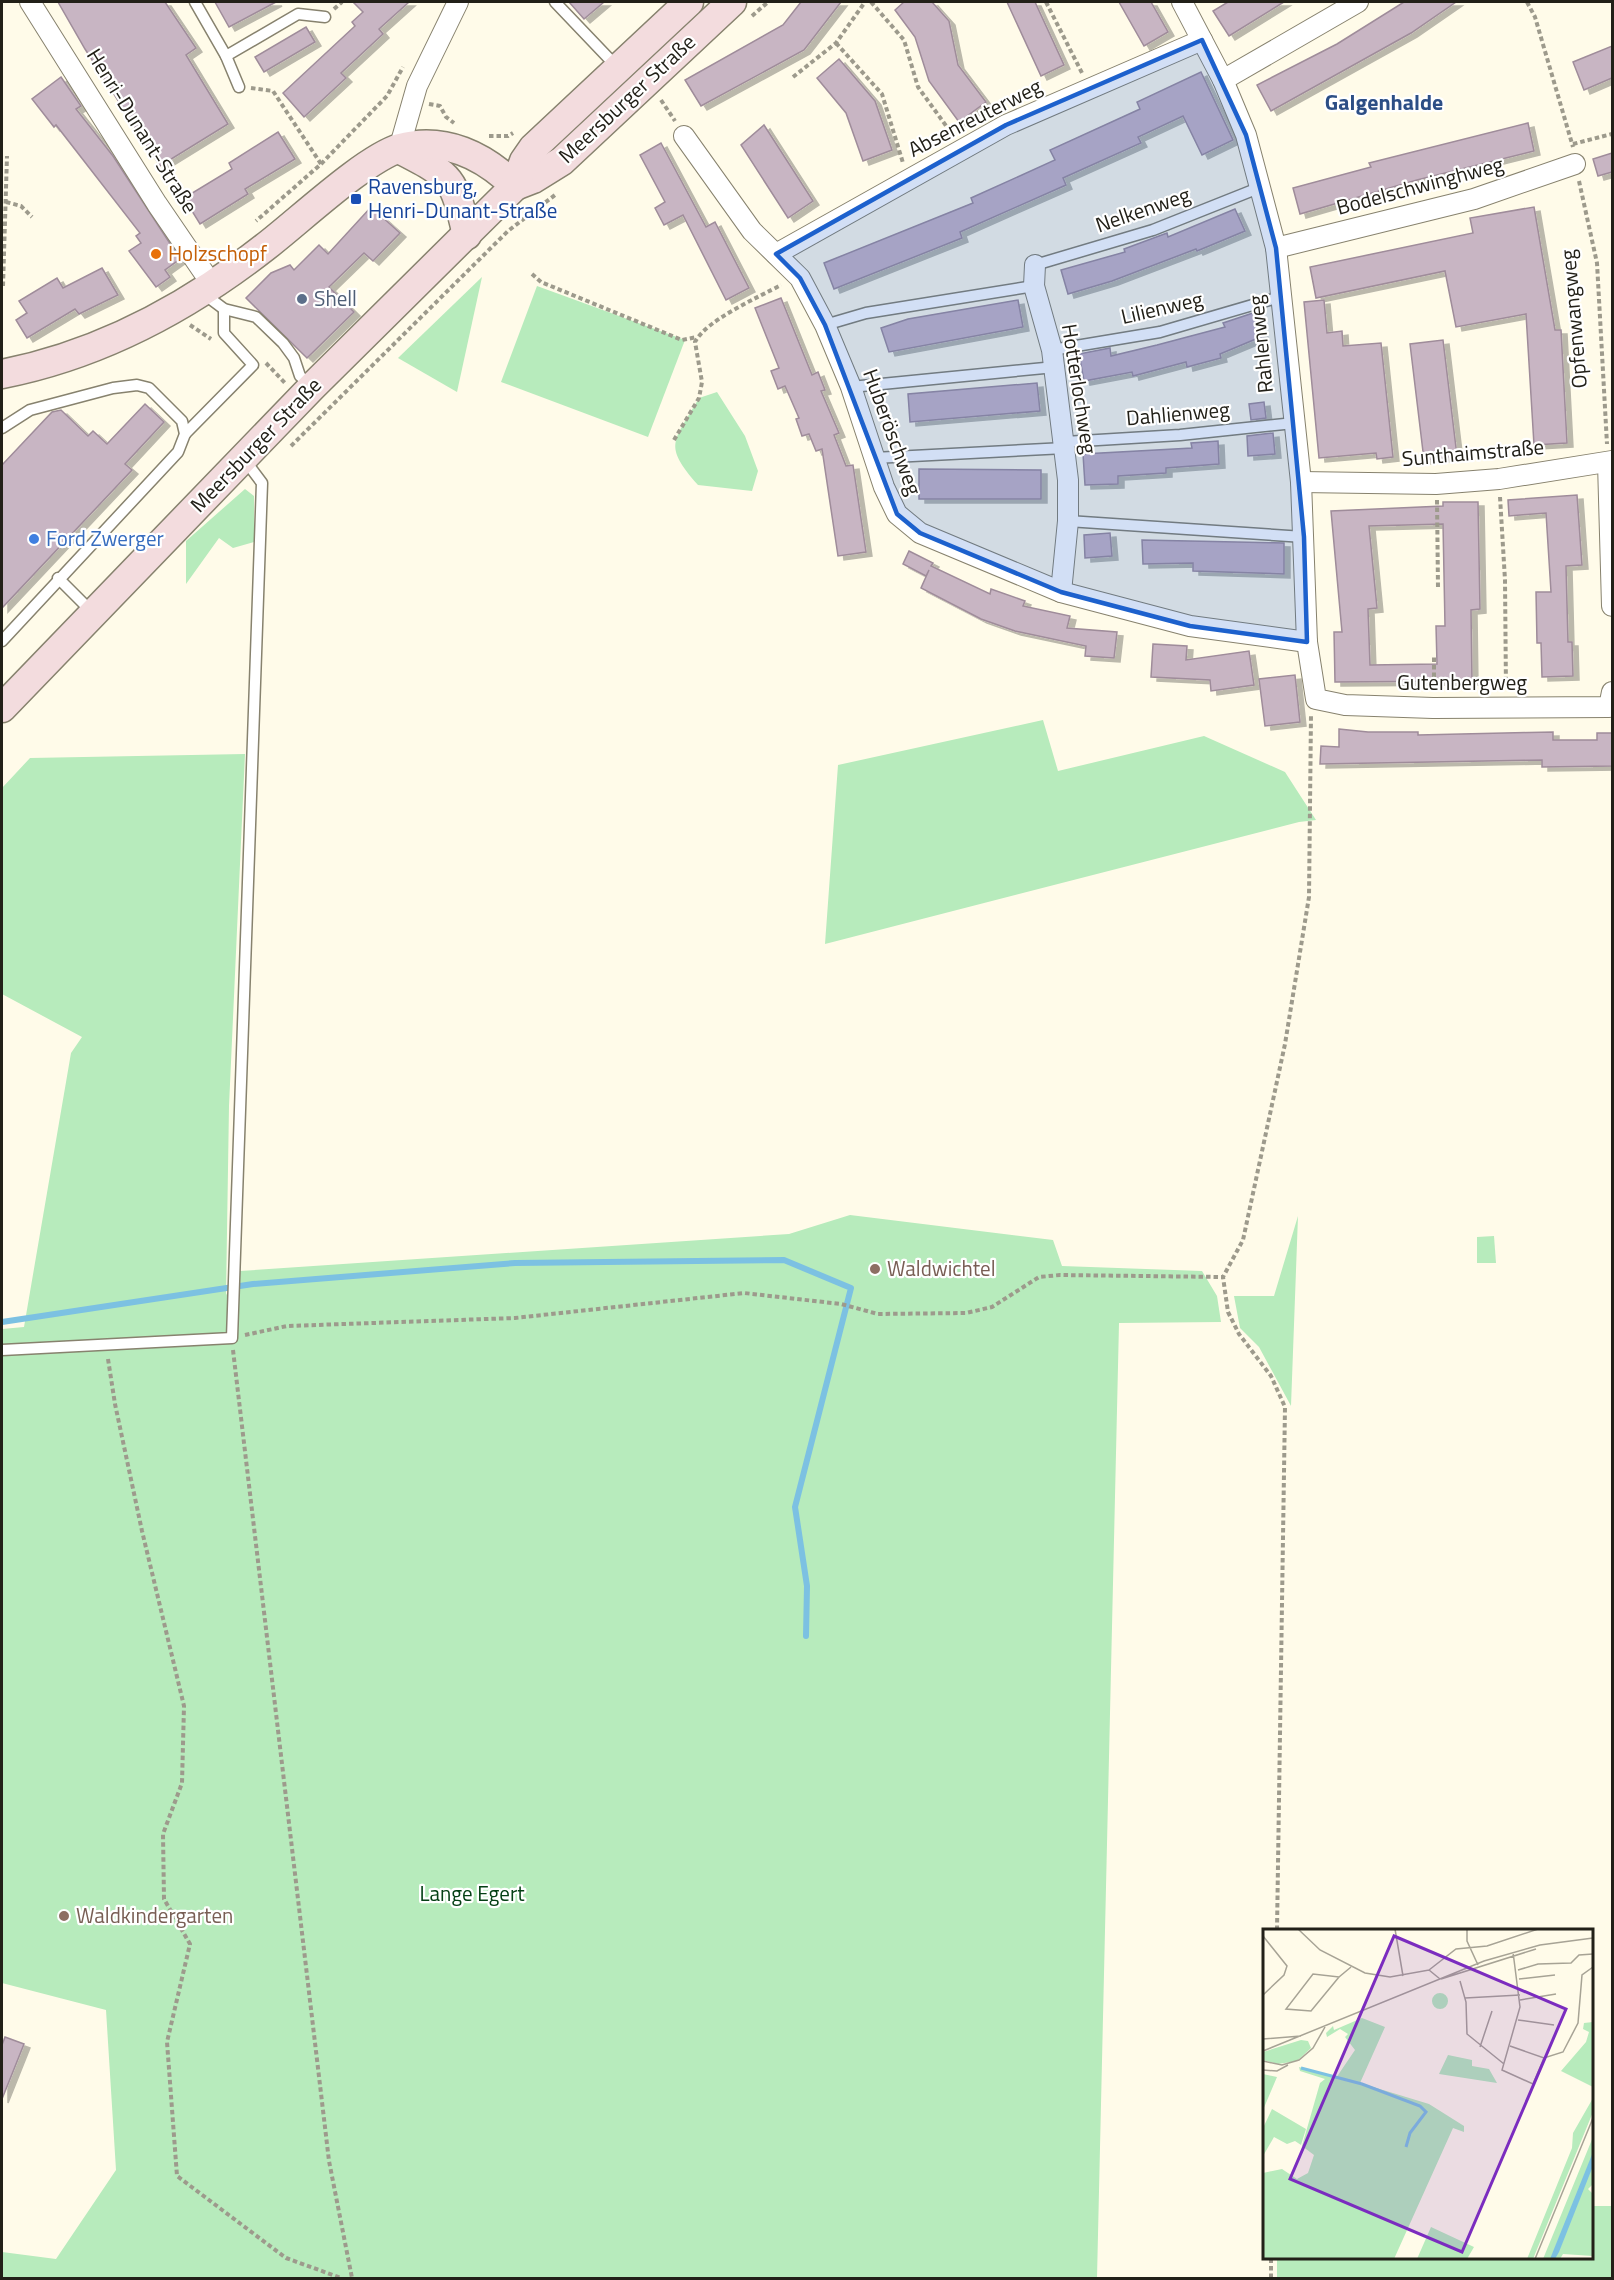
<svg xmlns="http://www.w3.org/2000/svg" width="1614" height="2280" font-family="'Titillium Web',sans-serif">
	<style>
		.green { fill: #b7ebbc }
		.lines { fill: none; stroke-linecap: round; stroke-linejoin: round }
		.stream { stroke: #7cc1e2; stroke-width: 6 }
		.building { fill: #c8b5c3; stroke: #9f8c9a; stroke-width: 1.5; fill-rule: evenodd; filter: url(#shadow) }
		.lane-casing { stroke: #87826e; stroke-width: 13 }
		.street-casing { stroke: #87826e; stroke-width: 22 }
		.secondary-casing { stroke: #87826e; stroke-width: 31 }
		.path { stroke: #9d9a8c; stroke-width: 4; stroke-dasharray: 4.5 3; stroke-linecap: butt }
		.lane { stroke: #fff; stroke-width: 10 }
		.street { stroke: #fff; stroke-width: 20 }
		.secondary { stroke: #f3dcde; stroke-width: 28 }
		.marked { fill: #1d61cd; fill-opacity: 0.2; stroke: #1d61cd; stroke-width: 4.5; stroke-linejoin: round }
		.transit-dot { fill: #1a4fb4; stroke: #fff; stroke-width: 2 }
		.food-dot { fill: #e8710a; stroke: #fff; stroke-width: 2 }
		.service-dot { fill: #5c6f8a; stroke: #fff; stroke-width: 2 }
		.shop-dot { fill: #3f7fe0; stroke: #fff; stroke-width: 2 }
		.education-dot { fill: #8d6e63; stroke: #fff; stroke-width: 2 }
		.labels { text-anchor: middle; stroke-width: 4.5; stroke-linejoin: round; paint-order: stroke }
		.street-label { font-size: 21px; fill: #222018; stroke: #fff }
		.transit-label { font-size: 21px; fill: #164399; stroke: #fff; text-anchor: start }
		.food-label { font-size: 21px; fill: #c56008; stroke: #fff; text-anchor: start }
		.service-label { font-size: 21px; fill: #4e5e75; stroke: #fff; text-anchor: start }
		.shop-label { font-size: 21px; fill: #366cbe; stroke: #fff; text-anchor: start }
		.education-label { font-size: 21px; fill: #785e54; stroke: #fff; text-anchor: start }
		.park-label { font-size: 21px; fill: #054015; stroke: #fff }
		.neighbourhood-label { font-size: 22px; font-weight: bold; fill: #2c4e85; stroke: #fff }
		.inset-river { fill: none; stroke: #7cc1e2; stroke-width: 3 }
		.inset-road { fill: none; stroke: #a7a395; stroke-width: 1.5 }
		.view { fill: #7b2cbf; fill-opacity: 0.15; stroke: #7b2cbf; stroke-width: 3 }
		.inset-edge { fill: none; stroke: #222018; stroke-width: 3 }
	</style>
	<defs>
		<filter id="shadow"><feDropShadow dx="6" dy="4" stdDeviation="0" flood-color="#0004"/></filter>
	</defs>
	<rect width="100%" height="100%" fill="#fffbe9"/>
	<g class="green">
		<polygon points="482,277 457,392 398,358"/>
		<polygon points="537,286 685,340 648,437 501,382"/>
		<path d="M717,392l28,44 13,35 -6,20 -54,-6c-36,-41 -24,-43 1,-87z"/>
		<polygon points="245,489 254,496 254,542 233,548 219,538 186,584 186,541"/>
		<polygon points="1043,720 1058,771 1204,736 1285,772 1316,820 1299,822 825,944 838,765"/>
		<polygon points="245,754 229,1106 226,1295 240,1271 789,1234 850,1215 1053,1240 1062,1266 1202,1271 1217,1296 1221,1322 1119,1323 1097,2278 2,2278 2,2252 56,2259 116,2170 106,2010 2,1983 2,1329 24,1327 71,1053 82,1037 2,994 2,788 30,758"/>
		<polygon points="1298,1216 1291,1406 1259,1347 1240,1328 1234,1296 1274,1296"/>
		<polygon points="1494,1236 1496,1263 1477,1263 1477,1237"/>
		<polygon points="1592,2206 1612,2206 1612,2278 1277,2278 1277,2258 1592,2258"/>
	</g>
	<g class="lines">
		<polyline class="stream" points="2,1322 253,1284 515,1263 784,1260 851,1288 795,1507 807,1586 806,1636"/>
	</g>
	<g class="building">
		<polygon points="58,2 165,2 196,48 186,55 228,124 160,166 85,49"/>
		<polygon points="215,2 276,2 229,27"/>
		<polygon points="353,2 409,2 379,29 383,34 341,73 346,78 304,117 283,93 355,26 352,22 363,12"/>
		<polygon points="569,2 604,2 584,19"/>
		<polygon points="801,2 841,2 804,50 701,106 685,80 783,25"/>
		<polygon points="904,2 932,2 949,21 958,65 986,102 959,122 929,81 915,37 895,10"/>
		<polygon points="1007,2 1035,2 1064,65 1041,76"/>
		<polygon points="1119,2 1151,2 1168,32 1144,46"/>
		<polygon points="1228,2 1284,2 1229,36 1213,11"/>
		<polygon points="1404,2 1456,2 1411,33 1271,111 1257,85 1337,44"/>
		<polygon points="306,27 315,42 264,72 255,57"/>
		<polygon points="1612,46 1612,78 1584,90 1573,62"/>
		<polygon points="839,59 875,101 892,150 863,161 846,113 817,78"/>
		<polygon points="1201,72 1233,140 1202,155 1183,116 1138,137 1141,143 1063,178 1066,185 960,232 962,238 834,289 824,263 973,203 971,198 1055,160 1050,150 1140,109 1137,102"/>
		<polygon points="61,77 81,106 76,109 113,156 180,259 165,270 170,277 156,287 129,251 141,243 136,236 140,233 56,125 54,127 32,99"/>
		<polygon points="1528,123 1534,151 1417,180 1300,214 1293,188 1371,167 1369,163"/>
		<polygon points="764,125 813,201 788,218 741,145"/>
		<polygon points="278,132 295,159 245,189 248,194 200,224 184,198 232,169 229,163"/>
		<polygon points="661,143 706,227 715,222 749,288 726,300 683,215 664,225 655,208 665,202 640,155"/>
		<polygon points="1612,153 1612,172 1598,176 1593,159"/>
		<polygon points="371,207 400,233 373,261 364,253 329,287 354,312 307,358 246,298 271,273 290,265 294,270 319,245 328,254"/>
		<polygon points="1534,207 1555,330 1561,330 1567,443 1534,445 1526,314 1456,327 1445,271 1316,298 1310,267 1473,233 1470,218"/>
		<polygon points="1235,209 1245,231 1197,251 1196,249 1112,281 1068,294 1061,270 1125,252 1124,249 1167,233 1168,237"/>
		<polygon points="102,268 118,295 79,314 75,309 27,338 16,320 27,313 19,301 57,278 63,288"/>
		<polygon points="781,298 812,375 818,372 825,390 821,391 839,433 834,435 846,466 853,465 866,552 838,556 822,449 816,451 809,434 802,436 796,419 799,418 785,386 778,389 771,371 779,368 755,308"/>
		<polygon points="1018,300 1023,327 889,352 881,328 908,319"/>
		<polygon points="1324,300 1327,333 1342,331 1343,346 1381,343 1393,457 1377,459 1376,453 1319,458 1304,302"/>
		<polygon points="1253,313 1263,336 1220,354 1221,358 1187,367 1186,362 1133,376 1132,372 1084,381 1079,354 1110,348 1111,356 1157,345 1225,327 1223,323"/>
		<polygon points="1443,340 1457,456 1424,460 1410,344"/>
		<polygon points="1037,383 1040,411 910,422 908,394"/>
		<polygon points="1264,402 1266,418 1251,420 1249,404"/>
		<polygon points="145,404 164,422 125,464 132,470 2,608 2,465 52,412 61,410 88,436 93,431 107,444"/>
		<polygon points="1273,433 1275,454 1248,456 1247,436"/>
		<polygon points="1218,441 1219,464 1166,468 1166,473 1118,476 1118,484 1085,485 1083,454 1192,448 1191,443"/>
		<polygon points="919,469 1041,470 1041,499 919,499"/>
		<polygon points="1577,495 1582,565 1566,566 1568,642 1572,642 1573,676 1542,677 1541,643 1537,643 1536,592 1551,592 1546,513 1509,516 1508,500"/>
		<path d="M1443,502h35l2,107 -9,1 1,71 -137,1 -1,-50h8l-11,-121 112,-5zM1443,524l2,102h-9l1,38 -67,1 -2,-56 9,-1 -8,-82z"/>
		<polygon points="1110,533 1112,556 1085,558 1084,535"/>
		<polygon points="1142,540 1284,543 1284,574 1193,571 1193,563 1143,564"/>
		<polygon points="909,551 933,563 931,566 990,594 991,589 1025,601 1023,606 1070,616 1067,628 1117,632 1114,658 1085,656 1086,646 1015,631 981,619 921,588 929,570 926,576 903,564"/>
		<polygon points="1153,644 1187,646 1186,660 1249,651 1254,685 1211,691 1210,680 1151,677"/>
		<polygon points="1295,675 1300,722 1265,726 1259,679"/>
		<polygon points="1339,729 1368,732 1418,732 1418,735 1553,732 1553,740 1597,740 1597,733 1612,733 1612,766 1542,767 1542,760 1320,764 1321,746 1339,747"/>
		<polygon points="5,2037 24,2044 2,2099 2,2045"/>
	</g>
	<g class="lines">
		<defs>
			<g id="lane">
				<polyline points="195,2 226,56 239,87"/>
				<polyline points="555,2 617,67"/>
				<polyline points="226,56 298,14 325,17"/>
				<polyline points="1035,265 1153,230 1261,187"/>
				<polyline points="204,294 224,309 256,317 283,343 294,358 300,376 312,386"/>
				<polyline points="825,325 866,313 1034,286"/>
				<polyline points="1052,350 1160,332 1280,297"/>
				<polyline points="851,387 1055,367"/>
				<polyline points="2,428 30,410 113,388 137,385 149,388 182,421 185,434 178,452 2,641"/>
				<polyline points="185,434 253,365 224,333 224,309"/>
				<polyline points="1065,442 1180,435 1294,423"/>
				<polyline points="874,458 1065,448"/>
				<polyline points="1068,521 1304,537"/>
				<polyline points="58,578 92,612"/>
				<polyline points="2,1350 232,1338 262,483 244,459"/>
			</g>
			<g id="street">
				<polyline points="30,2 157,204 213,286"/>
				<polyline points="1182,2 1223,80 1246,135 1276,248 1301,482 1307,642 1316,699 1345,705 1433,708 1609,707 1612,692"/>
				<polyline points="1223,80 1358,2"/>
				<polyline points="684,136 752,231 800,278 825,325 851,387 884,487 897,514 920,533 1061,592 1190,626 1307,642"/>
				<polyline points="399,149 417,86 458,2"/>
				<polyline points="1276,248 1474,199 1575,164"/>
				<polyline points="776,254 1006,125 1202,40"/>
				<polyline points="1035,265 1034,286 1052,350 1068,480 1068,521 1061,592"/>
				<polyline points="1608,463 1612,606"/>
				<polyline points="1301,482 1436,484 1499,479 1612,461"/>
			</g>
			<g id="secondary">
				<path d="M399,149c54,28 54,27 68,86"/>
				<polyline points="515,186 533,179 562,161 732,2"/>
				<path d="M2,374c97,-19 185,-66 263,-127 33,-25 99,-88 135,-99 45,-12 84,8 115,38"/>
				<polyline points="2,708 312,387 515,186 524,161 533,148 689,2"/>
			</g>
		</defs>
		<use href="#lane" class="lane-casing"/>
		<use href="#street" class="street-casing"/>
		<use href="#secondary" class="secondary-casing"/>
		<g class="path">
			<polyline points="871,2 904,40 918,87 952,134"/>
			<polyline points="1046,2 1082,73"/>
			<polyline points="1527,2 1535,17 1573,147"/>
			<polyline points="334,9 342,2"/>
			<polyline points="752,16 768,2"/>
			<polyline points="836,43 882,94 903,163"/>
			<polyline points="793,77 836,43 865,2"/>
			<polyline points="251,88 273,91 321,164 256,221"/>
			<polyline points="661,100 675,121"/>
			<polyline points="429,104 440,106 446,117 454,123"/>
			<polyline points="489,136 508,136 513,133"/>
			<polyline points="1573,144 1612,134"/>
			<polyline points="321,164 387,96 403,67"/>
			<polyline points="1579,181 1597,263 1607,444"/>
			<polyline points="6,202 21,206 32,217"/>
			<polyline points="532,274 541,282 682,340 697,337"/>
			<polyline points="3,286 7,156"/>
			<polyline points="190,325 211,339"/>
			<polyline points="266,363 286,384"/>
			<path d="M674,440l25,-42 3,-16 -7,-40c11,-22 64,-45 86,-57"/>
			<polyline points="291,446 508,231 555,195"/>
			<polyline points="1500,497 1505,580 1506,691"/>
			<polyline points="1437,500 1438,588"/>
			<polyline points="1434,692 1434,657"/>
			<polyline points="245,1335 287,1326 515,1318 744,1293 841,1304 878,1314 966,1313 992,1307 1039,1277 1060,1275 1223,1277"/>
			<polyline points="233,1350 329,2161 352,2278"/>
			<polyline points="108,1359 115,1404 142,1531 184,1706 182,1783 163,1834 164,1899 190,1944 167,2042 177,2176 286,2258 341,2278"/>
			<polyline points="1277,1930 1285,1407 1271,1376 1239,1334 1228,1312 1223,1277 1243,1240 1285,1044 1309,897 1311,715"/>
			<polyline points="1271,2278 1271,2258"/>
		</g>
		<use href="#lane" class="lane"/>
		<use href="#street" class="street"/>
		<use href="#secondary" class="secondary"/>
	</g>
	<path class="marked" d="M1202,40l44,95 30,113 28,289 3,105 -117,-16 -129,-34 -141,-59 -23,-19 -72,-189 -25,-47 -24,-24 230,-129z"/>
	<rect class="transit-dot" x="350" y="193" width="12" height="12" rx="3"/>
	<circle class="food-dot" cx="156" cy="254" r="6"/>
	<circle class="service-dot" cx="302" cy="299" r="6"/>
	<circle class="shop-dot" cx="34" cy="539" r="6"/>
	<g class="education-dot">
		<circle cx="875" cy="1269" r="6"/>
		<circle cx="64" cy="1916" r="6"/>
	</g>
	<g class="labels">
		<g class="street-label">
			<text transform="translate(627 99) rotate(-43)" y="7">Meersburger Straße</text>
			<text transform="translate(975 118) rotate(-27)" y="7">Absenreuterweg</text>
			<text transform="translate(142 131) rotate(58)" y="7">Henri-Dunant-Straße</text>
			<text transform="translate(1420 186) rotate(-15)" y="7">Bodelschwinghweg</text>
			<text transform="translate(1143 210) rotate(-19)" y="7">Nelkenweg</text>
			<text transform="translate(1162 308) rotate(-13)" y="7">Lilienweg</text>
			<text transform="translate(1574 319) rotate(-95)" y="7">Opfenwangweg</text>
			<text transform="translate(1261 344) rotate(-96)" y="7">Rahlenweg</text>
			<text transform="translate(1079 389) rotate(81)" y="7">Hotterlochweg</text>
			<text transform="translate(1178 414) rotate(-5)" y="7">Dahlienweg</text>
			<text transform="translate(892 432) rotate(70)" y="7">Huberöschweg</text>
			<text transform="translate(256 445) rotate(-46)" y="7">Meersburger Straße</text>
			<text transform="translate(1473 453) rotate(-5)" y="7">Sunthaimstraße</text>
			<text x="1462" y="690">Gutenbergweg</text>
		</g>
		<g class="transit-label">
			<text x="368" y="194">Ravensburg,<tspan x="368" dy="24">Henri-Dunant-Straße</tspan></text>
		</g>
		<g class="food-label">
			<text x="168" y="261">Holzschopf</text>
		</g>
		<g class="service-label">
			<text x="314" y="306">Shell</text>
		</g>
		<g class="shop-label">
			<text x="46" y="546">Ford Zwerger</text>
		</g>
		<g class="education-label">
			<text x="887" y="1276">Waldwichtel</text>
			<text x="76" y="1923">Waldkindergarten</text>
		</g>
		<g class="park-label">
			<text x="472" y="1901">Lange Egert</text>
		</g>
		<g class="neighbourhood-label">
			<text x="1384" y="110">Galgenhalde</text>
		</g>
	</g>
	<g transform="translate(1263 1929)">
		<rect width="330" height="330" fill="#fffbe9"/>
		<path d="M169 72a8 8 0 1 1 16 0a8 8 0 1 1-16 0ZM99,89l23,9 -25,56 69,21 35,22v6l-11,-4 -59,131h-131v-86l19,-4 15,10 11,-6 6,-18 -12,-9 18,-63 5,-4 -25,-8 -1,-4 37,11 19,-28 -10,-13 3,-3 -8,-5 -13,8 -1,-4 7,-7 1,4zM330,93v65l-32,-16 25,-29 3,-10 -6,-3 1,-6zM38,111l7,1 3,7 -14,13 -19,3 -15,-4v-8zM185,126l24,5v6l17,3 8,14 -58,-9zM0,145l14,3 -14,33zM330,169v14l-60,147h-6l45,-111 1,-15zM9,180l34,20 -5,16 -6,-4 -8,3 -13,-7 -11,19v-28zM330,208v47l-5,5 5,5v62l-30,-2 -3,5h-17zM168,298l43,20 -7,12h-50z" fill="#b7ebbc"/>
		<path d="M330,223v14l-34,86 -4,7h-5z" fill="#7cc1e2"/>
		<path class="inset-river" d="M38,139l61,16 58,22 6,6 -16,21 -4,14"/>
		<path class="inset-road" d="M35,0l22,21 45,23 25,4 39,-7 11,9M90,0h36M132,0l8,47M204,0v12l11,24M0,7l24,30 -3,9 -21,20M250,23l7,55 -18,63 31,14 11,-26M166,41l27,-21 31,-3 51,-17M255,41l20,-6 33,-1 8,-8 14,-1M76,48l-28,34 -25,-2 27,-35 26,3 12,-10M178,50l95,-30M256,50l36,-4M197,52l6,21 1,32 37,30M202,69l55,-3M257,71l36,-6M255,91l36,5M0,110l38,-3M247,117l34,12 19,-6 15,-29 4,-48 11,-8M217,118l12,-36M0,122l221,-90 56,-16 53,-7M0,132l19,4 17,-5 14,-12 12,-21M0,141l14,1 11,-6M272,330l58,-141"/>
		<path class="view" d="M131,7l172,73 -104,243 -172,-73z"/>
		<rect width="330" height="330" class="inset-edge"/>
	</g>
	<rect width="1614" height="2280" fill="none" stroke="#222018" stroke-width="6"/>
</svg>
